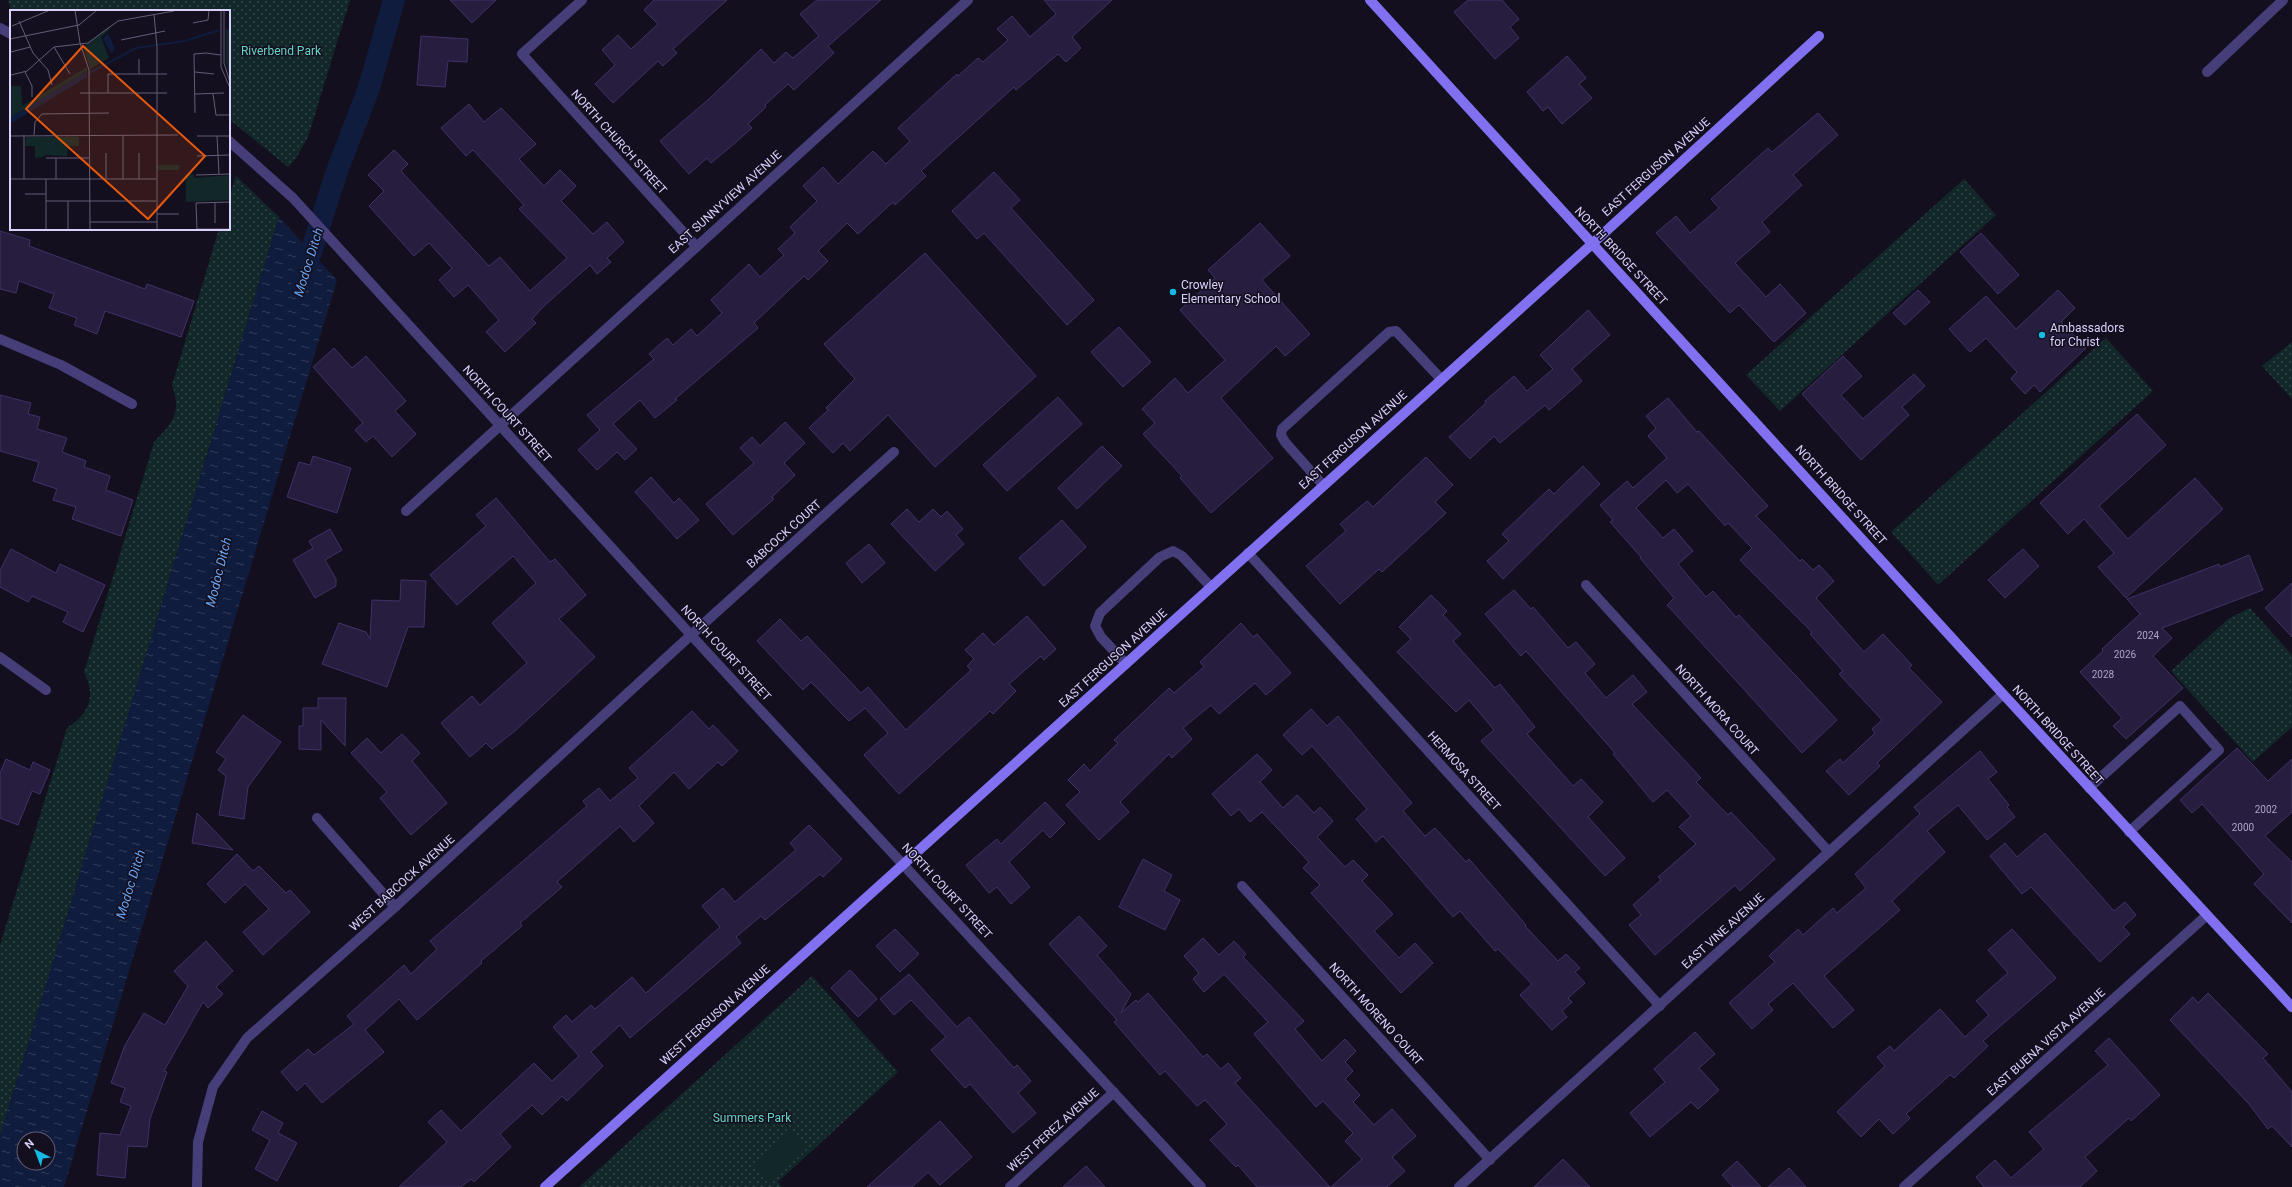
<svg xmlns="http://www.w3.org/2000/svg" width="2292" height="1187" font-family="Roboto,sans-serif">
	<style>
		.grass { fill: url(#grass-dots) }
		.garden { fill: #122728 }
		.water { fill: url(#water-ripples); fill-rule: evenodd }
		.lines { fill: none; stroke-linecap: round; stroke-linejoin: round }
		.canal { stroke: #101c3d; stroke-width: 22 }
		.building { fill: #271d3e; stroke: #413168 }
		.lane { stroke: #463e79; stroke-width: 10 }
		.street { stroke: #463e79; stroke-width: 10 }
		.secondary { stroke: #8171f1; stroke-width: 10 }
		.poi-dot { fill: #16b9e2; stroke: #130f1f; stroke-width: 1.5 }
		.labels { text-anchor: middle; stroke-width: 3; stroke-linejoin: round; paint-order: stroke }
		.number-label { font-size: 10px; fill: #ada4cc }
		.park-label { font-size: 12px; fill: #65d3c2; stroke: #130f1f }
		.street-label { font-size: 12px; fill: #dad1fb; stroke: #130f1f }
		.poi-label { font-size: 12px; fill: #dad1fb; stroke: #130f1f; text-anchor: start }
		.water-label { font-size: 13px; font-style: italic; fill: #69a4f1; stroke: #130f1f }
		.inset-river { fill: none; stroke: #101c3d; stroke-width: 2 }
		.inset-road { fill: none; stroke: #635d77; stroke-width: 1 }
		.view { fill: #e8590c; fill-opacity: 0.15; stroke: #e8590c; stroke-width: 2 }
		.inset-edge { fill: none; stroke: #dad1fb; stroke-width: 2 }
	</style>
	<defs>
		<pattern id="grass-dots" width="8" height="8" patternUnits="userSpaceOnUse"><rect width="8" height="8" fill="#122728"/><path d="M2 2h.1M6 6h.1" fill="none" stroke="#344548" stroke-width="1.8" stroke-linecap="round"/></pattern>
		<pattern id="water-ripples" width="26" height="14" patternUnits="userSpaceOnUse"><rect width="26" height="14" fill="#101c3d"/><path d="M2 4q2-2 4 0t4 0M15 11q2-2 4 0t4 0" fill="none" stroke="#323c5a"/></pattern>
	</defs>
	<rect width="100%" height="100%" fill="#130f1f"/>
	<g class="grass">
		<polygon points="8,0 350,0 308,137 296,158 288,167 229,119 229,11 11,11"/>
		<path d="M236,176l43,41 -279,919v-191l67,-217c23,-15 29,-32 17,-56l70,-230c19,-19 28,-30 18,-57l47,-156h10v-32z"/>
		<polygon points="1964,179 1996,215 1780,411 1746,375"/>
		<polygon points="2106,338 2153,391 1938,585 1891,532"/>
		<polygon points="2292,342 2292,399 2262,366"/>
		<polygon points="2250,608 2292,655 2292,727 2253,762 2171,671 2228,619"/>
		<polygon points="812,976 898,1072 778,1182 782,1187 579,1187"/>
	</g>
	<polygon class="garden" points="790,1132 806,1149 769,1184 753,1167"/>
	<path class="water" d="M279,217l58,63 -273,907h-64v-51zM24,1139h24v24h-24z"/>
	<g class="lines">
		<polyline class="canal" points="302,280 337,171 369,88 394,0"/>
	</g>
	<g class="building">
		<polygon points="450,0 496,0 472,23"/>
		<polygon points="654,0 727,0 673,49 677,53 663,66 658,61 613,103 595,84 615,65 602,50 618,35 631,49 658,24 644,10"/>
		<polygon points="817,0 881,0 828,46 834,53 794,90 788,84 765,105 766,107 748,124 752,128 735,143 711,163 707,158 689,174 660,141 709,99 761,49 774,63 786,52 793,58 819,36 800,14"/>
		<polygon points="1044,0 1112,0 1072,37 1081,48 1066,62 1058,54 1016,90 1014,87 921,171 926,176 895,205 893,202 858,234 847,223 818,251 828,261 808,280 804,276 754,323 758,328 675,399 677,400 655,418 640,400 613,424 637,449 625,460 617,452 597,470 578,450 600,430 587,415 654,359 649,354 667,338 673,345 691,329 697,336 722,313 711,300 749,264 760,277 784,255 778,249 795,233 790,227 817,201 803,186 823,167 838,184 873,151 886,164 910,141 898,128 957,74 958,76 978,58 983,62 1008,40 997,29 1012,16 1030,37 1056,14"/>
		<polygon points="1468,0 1502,0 1519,19 1510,27 1519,38 1495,59 1454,12"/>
		<polygon points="421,36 468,39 467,62 448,61 445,87 417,85"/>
		<polygon points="1567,56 1586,78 1579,84 1592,98 1562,124 1548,107 1543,111 1527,92"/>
		<polygon points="469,104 484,122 501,108 536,144 519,159 544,186 560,170 576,186 561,201 593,234 607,222 624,242 607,258 611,262 597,274 590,265 544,306 532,319 536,323 505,352 486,332 499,320 468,285 454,297 439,280 452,268 429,243 414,256 369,206 384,191 368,175 394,150 408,164 401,171 489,266 500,257 530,291 567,258 519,209 524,205 473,150 466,156 441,128"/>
		<polygon points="1818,113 1838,135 1793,175 1802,185 1762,222 1770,232 1735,263 1766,297 1780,284 1806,313 1774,342 1739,305 1730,313 1656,233 1676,216 1690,233 1719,208 1711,199 1768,148 1772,152"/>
		<polygon points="994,172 1020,200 1011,208 1094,300 1067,325 984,233 977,239 952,211"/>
		<polygon points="1260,223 1290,256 1262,280 1310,334 1285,356 1276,346 1221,398 1273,458 1211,513 1180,478 1182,476 1143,434 1155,423 1142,409 1175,378 1188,393 1225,360 1180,310 1215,278 1208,270"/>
		<polygon points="0,231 30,240 29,246 145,289 147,284 194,301 181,337 105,311 97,334 74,325 77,318 49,308 54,294 19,281 16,293 0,289"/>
		<polygon points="1981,233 2019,275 1998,294 1960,252"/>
		<polygon points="925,253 1036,376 935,467 888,415 850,451 843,443 833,453 809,428 828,410 826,408 855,379 824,344"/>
		<polygon points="1918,290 1930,302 1905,325 1893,313"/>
		<polygon points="2058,290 2075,308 2061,322 2086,348 2040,392 2034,385 2025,394 2011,379 2017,372 1986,338 1970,352 1949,329 1986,296 2016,329"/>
		<polygon points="1588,310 1610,335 1572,369 1582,381 1549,410 1545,405 1500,443 1494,436 1470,459 1449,437 1486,403 1485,401 1514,376 1527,391 1553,369 1540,355"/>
		<polygon points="1119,327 1151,362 1123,387 1091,352"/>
		<polygon points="334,348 352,368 366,356 406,401 395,411 416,434 392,457 373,436 366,442 355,430 363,423 313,367"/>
		<polygon points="1843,356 1862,376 1841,395 1863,419 1914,374 1925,386 1902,407 1909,415 1861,460 1802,394"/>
		<polygon points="0,395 31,403 28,414 40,417 37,429 67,438 62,452 86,461 84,467 110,476 106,490 133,500 121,536 72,519 76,507 53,500 57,489 33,481 39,462 0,451"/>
		<polygon points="1058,397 1082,424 1007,491 983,465"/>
		<polygon points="1668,398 1697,432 1699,431 1768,506 1756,516 1800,561 1802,559 1813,570 1819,565 1834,581 1816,598 1864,652 1883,634 1912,665 1909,668 1942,702 1877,763 1880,766 1849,795 1826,771 1840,759 1843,763 1875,733 1872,729 1882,720 1839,674 1843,671 1810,634 1812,632 1740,560 1752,548 1728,523 1725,526 1688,484 1677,493 1666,480 1636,508 1663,538 1674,529 1693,551 1678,564 1706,597 1713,591 1736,617 1739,615 1837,720 1802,753 1667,605 1674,598 1640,558 1641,557 1610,522 1613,520 1600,505 1627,481 1633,488 1667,458 1648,436 1656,428 1646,416"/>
		<polygon points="2137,414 2166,445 2099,506 2128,539 2195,478 2223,509 2126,598 2098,567 2114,553 2084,519 2068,534 2040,503"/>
		<polygon points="785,422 805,443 784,463 795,475 772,497 774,499 733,535 706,504 754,463 740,448 752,437 760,446"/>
		<polygon points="1102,446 1122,466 1077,509 1058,488"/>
		<polygon points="313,456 351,468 337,513 287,497 299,462 310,465"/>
		<polygon points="1426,457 1453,485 1435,502 1446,513 1382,572 1379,569 1340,604 1306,566 1346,531 1340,524 1367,501 1373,507"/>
		<polygon points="1583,466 1600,484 1503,579 1487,561 1509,541 1502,534 1549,489 1554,494"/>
		<polygon points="651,477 674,503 679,498 699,520 677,539 635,492"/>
		<polygon points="496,498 550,562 555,559 586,595 559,619 595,657 516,730 492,749 486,743 470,757 441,723 472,696 480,705 527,663 492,623 536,583 513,556 457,605 430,575 486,526 476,515"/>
		<polygon points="907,509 919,522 933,509 941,517 947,511 963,529 956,535 964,544 935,571 891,524"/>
		<polygon points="1062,520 1086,547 1044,586 1019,558"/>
		<polygon points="330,529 342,550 325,560 336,579 336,586 315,598 293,560 313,548 309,541"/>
		<polygon points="869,544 885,563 862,583 846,563"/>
		<polygon points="11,549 56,573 60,564 105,585 83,632 63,622 68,612 32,596 28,602 0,587 0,570"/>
		<polygon points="2023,549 2039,566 2005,598 1988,580"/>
		<polygon points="2249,555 2263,590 2162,628 2172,638 2153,656 2183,688 2126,739 2113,726 2122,718 2080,672 2103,651 2102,649 2140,614 2127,599 2219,564 2220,567"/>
		<polygon points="401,580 426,581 424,627 408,627 387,687 322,664 339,623 366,632 370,639 372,600 400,601"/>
		<polygon points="2292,583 2292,637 2265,608"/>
		<polygon points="1514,590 1531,609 1533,607 1568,648 1576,642 1595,664 1585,673 1606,698 1633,675 1647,692 1632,704 1701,778 1696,782 1728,815 1731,812 1775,859 1740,891 1735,885 1655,955 1629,925 1641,915 1633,905 1661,880 1658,877 1696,844 1679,827 1691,816 1667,790 1653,802 1613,754 1615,753 1526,651 1521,656 1485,614"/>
		<polygon points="1431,595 1447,611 1443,615 1461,634 1453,641 1495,688 1500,684 1535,727 1527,734 1573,786 1581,779 1603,802 1588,817 1625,858 1605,876 1481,741 1494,730 1469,700 1456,712 1397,652 1411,639 1399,627"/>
		<polygon points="1027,616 1056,649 1044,660 1041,656 1009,684 1016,691 993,714 990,711 899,794 864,755 888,733 865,708 849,721 811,682 803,690 757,641 780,619 801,641 807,636 861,693 868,687 906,730 971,670 967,666 974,659 965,650 983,633 994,645"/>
		<polygon points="1241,623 1253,637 1257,634 1291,673 1266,695 1255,683 1219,714 1211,705 1183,728 1192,739 1172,758 1169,754 1120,802 1129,812 1099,840 1066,805 1080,792 1068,780 1084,764 1090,771 1118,743 1114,740 1169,688 1174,693 1204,667 1200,662"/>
		<polygon points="318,698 346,698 345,746 321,720 321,750 299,749 299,726 303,726 303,708 318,708"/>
		<polygon points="1311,709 1327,726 1338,716 1412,803 1403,811 1425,836 1435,828 1466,862 1469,859 1526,925 1525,926 1558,961 1566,954 1580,968 1575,972 1585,983 1568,998 1572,1002 1562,1011 1567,1017 1552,1030 1520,995 1532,984 1498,949 1495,951 1460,911 1453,917 1383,836 1376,842 1356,819 1367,809 1312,746 1302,755 1283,735"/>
		<polygon points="692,711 709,729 713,725 738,751 722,766 718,762 689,789 674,772 639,806 654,823 634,842 620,826 557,882 562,887 520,923 522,926 481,961 482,963 417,1020 399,999 365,1030 384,1052 322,1103 305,1083 297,1091 281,1072 308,1049 314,1055 354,1024 347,1016 404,965 411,974 437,949 430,941 587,806 583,801 599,788 610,801 638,778 629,768"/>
		<polygon points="243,715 281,742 248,787 244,819 219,815 226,776 218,770 226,759 216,752"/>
		<polygon points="402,734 420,753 412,761 447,803 411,835 380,798 387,792 351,753 367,738 381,753"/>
		<polygon points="2237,748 2268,781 2292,759 2292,812 2265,836 2292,862 2292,923 2254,884 2264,874 2202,804 2192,813 2180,800"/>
		<polygon points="1980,751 1997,772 1988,779 2009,805 2007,807 2015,817 1987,840 1958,805 1927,831 1945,852 1892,901 1900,910 1824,976 1854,1010 1833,1028 1793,983 1768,1004 1773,1010 1752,1029 1729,1003 1775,962 1769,956 1798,929 1803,935 1833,908 1837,913 1866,888 1855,874 1920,814 1914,807"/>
		<polygon points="1257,754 1272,770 1260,782 1283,808 1297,795 1314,813 1320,807 1333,821 1317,837 1345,867 1353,860 1368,875 1362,881 1393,914 1374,931 1399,958 1415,943 1433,963 1401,993 1311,893 1320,885 1303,868 1309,862 1262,812 1250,822 1239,809 1231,816 1212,794"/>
		<polygon points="6,759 30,770 33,762 50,770 40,794 32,791 18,825 0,818 0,773"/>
		<polygon points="1045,802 1065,823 1050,838 1043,830 1009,862 1030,887 1011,904 997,887 989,893 966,865 997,839 1001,844"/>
		<polygon points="197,813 233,850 192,843"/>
		<polygon points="809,825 842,859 823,877 820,874 765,920 761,916 736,937 741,943 630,1038 620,1025 591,1052 603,1066 567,1101 562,1096 542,1115 532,1105 500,1134 511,1147 474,1182 471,1179 461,1187 399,1187 447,1142 428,1122 441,1110 461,1131 534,1063 552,1081 579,1056 553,1027 566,1015 572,1022 591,1005 595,1009 632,977 646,993 720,927 702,906 723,888 735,902 796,850 790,843"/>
		<polygon points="2045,833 2114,911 2125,902 2136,915 2123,927 2130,934 2100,962 2031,887 2022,894 1990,856 2005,843 2017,857"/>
		<polygon points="237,854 253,871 259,866 286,893 290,890 310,912 263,955 243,932 269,909 245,884 225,903 207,884"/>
		<polygon points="1143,859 1172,875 1164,891 1180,900 1165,930 1119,907"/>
		<polygon points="1079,916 1107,946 1097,955 1131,994 1121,1013 1136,1000 1138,1002 1148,993 1203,1057 1207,1054 1221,1069 1228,1063 1241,1078 1235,1083 1330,1187 1257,1187 1238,1165 1236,1167 1210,1140 1227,1124 1205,1100 1197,1106 1165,1071 1160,1075 1114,1022 1117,1020 1049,944"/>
		<polygon points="895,929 919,954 900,972 876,946"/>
		<polygon points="2012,929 2056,978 1983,1041 1988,1046 1954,1078 1950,1075 1906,1114 1910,1118 1893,1134 1879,1119 1861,1137 1837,1112 1885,1066 1877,1057 1890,1046 1894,1051 1940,1009 1965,1037 1989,1015 1976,1001 2008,973 1988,950"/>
		<polygon points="1203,938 1219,955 1234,941 1246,954 1243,957 1304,1021 1295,1029 1322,1061 1345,1039 1356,1051 1345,1062 1353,1071 1345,1079 1360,1095 1353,1102 1374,1125 1392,1109 1416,1136 1392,1157 1405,1171 1387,1187 1331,1187 1362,1159 1345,1141 1353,1133 1323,1101 1316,1107 1254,1034 1268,1022 1224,974 1204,992 1193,979 1199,973 1184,956"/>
		<polygon points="206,941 233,971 216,987 223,994 208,1008 203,1002 164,1071 167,1072 150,1119 147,1147 128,1146 125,1178 97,1175 100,1133 120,1135 131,1106 120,1102 125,1088 111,1083 125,1045 144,1013 165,1025 188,986 174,971"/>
		<polygon points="850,970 877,999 858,1017 831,988"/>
		<polygon points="909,974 957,1027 969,1017 1014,1068 1017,1065 1031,1081 1018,1093 1036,1113 1013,1133 970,1084 965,1088 931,1050 946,1037 911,1000 894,1015 880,999"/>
		<polygon points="2208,993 2268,1054 2263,1058 2292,1092 2292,1147 2272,1126 2268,1129 2249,1104 2170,1020 2193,997 2198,1003"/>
		<polygon points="1695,1032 1715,1054 1699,1068 1719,1090 1698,1109 1691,1102 1650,1137 1630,1113 1665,1082 1654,1069"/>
		<polygon points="2109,1038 2160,1095 2131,1121 2129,1118 2085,1157 2097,1171 2080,1187 1984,1187 1976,1177 1995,1160 2011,1178 2044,1149 2029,1132 2108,1065 2095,1051"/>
		<polygon points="262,1111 283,1123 278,1133 297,1143 277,1181 255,1169 270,1140 252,1130"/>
		<polygon points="940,1121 972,1157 940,1185 928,1172 912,1187 867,1187"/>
		<polygon points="1563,1159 1590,1187 1534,1187"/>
		<polygon points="1737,1161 1761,1187 1733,1187 1722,1175"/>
		<polygon points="1086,1166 1105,1187 1063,1187"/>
		<polygon points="1789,1168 1806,1187 1768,1187"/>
	</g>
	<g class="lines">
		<g class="lane">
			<polyline points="1323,485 1285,442 1281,435 1282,429 1389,332 1396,331 1441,379"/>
			<polyline points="1126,664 1101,637 1095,626 1100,613 1160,557 1173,551 1182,556 1211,587"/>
			<polyline points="2089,788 2180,706 2219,750 2129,832"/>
		</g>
		<g class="street">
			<polyline points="582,0 522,54 696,246"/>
			<polyline points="0,28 11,34"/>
			<polyline points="2207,72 2283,0"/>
			<polyline points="229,141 293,198 691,635 1201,1187"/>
			<polyline points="0,339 61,365 132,404"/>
			<polyline points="406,511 968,0"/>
			<polyline points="1248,553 1660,1006"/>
			<polyline points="1586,585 1829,852"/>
			<polyline points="0,657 46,690"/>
			<polyline points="317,818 395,907"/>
			<polyline points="1242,886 1490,1160"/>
			<polyline points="197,1187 198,1142 213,1087 247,1038 395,907 691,635 894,452"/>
			<polyline points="1010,1187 1114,1092"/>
			<polyline points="1459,1187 2003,694"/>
			<polyline points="1904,1187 2206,916"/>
		</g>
		<g class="secondary">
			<polyline points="1370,0 2003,694 2292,1007"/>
			<polyline points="545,1187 1592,244 1819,36"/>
		</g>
	</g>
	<g class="poi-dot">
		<circle cx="1173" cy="292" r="4"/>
		<circle cx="2042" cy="335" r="4"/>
	</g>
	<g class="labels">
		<g class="number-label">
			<text x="2148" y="639">2024</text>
			<text x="2125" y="658">2026</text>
			<text x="2103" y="678">2028</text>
			<text x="2266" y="813">2002</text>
			<text x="2243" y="831">2000</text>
		</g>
		<g class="park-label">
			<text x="281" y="55">Riverbend Park</text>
			<text x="752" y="1122">Summers Park</text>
		</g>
		<g class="street-label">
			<text transform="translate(619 142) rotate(48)" y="4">NORTH CHURCH STREET</text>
			<text transform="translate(1656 167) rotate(-42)" y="4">EAST FERGUSON AVENUE</text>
			<text transform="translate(725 202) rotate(-42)" y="4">EAST SUNNYVIEW AVENUE</text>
			<text transform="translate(1621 256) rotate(47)" y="4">NORTH BRIDGE STREET</text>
			<text transform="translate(507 414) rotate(48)" y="4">NORTH COURT STREET</text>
			<text transform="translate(1353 440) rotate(-42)" y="4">EAST FERGUSON AVENUE</text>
			<text transform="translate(1841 495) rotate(48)" y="4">NORTH BRIDGE STREET</text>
			<text transform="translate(784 534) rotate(-42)" y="4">BABCOCK COURT</text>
			<text transform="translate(726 653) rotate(47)" y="4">NORTH COURT STREET</text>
			<text transform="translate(1113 658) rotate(-42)" y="4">EAST FERGUSON AVENUE</text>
			<text transform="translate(1717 710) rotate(48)" y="4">NORTH MORA COURT</text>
			<text transform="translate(2058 735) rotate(48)" y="4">NORTH BRIDGE STREET</text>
			<text transform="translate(1464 771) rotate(48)" y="4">HERMOSA STREET</text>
			<text transform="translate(402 883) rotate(-42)" y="4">WEST BABCOCK AVENUE</text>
			<text transform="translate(947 891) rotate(47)" y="4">NORTH COURT STREET</text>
			<text transform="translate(1723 931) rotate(-42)" y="4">EAST VINE AVENUE</text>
			<text transform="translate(1376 1014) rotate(48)" y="4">NORTH MORENO COURT</text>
			<text transform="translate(715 1015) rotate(-42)" y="4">WEST FERGUSON AVENUE</text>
			<text transform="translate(2046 1042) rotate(-42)" y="4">EAST BUENA VISTA AVENUE</text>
			<text transform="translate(1053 1130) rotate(-42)" y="4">WEST PEREZ AVENUE</text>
		</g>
		<g class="poi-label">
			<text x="1181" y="289">Crowley<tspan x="1181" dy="14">Elementary School</tspan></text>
			<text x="2050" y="332">Ambassadors<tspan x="2050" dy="14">for Christ</tspan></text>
		</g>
		<g class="water-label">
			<text transform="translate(308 262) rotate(-73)" y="5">Modoc Ditch</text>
			<text transform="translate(218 572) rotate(-76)" y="5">Modoc Ditch</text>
			<text transform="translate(130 884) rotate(-73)" y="5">Modoc Ditch</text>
		</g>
	</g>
	<g transform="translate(10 10)">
		<rect width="220" height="220" fill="#130f1f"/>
		<path d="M98,17l2,2 -9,8 8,21 -19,11 -7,-22zM220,19v50l-4,-16v-33zM77,57v4l-77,47v-32h11l1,20zM16,127h53v9h-11l-1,10 -22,-1 -2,2 -8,1v-12h-10zM148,155h21v5h-21zM176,164h7l2,4 35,-3v25l-44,2z" fill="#122728"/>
		<path d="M98,23l7,15 -3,6 -9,-15zM77,61v6l-77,47v-6z" fill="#101c3d"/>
		<path class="inset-river" d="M79,63l47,-25 49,-7 34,-11"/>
		<path class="inset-road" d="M65,0l5,33 9,27 1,160M211,0v57l9,21M214,0v53l6,19M144,4l3,33v183M9,11l14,32 15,17 4,15M183,13l15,-3 1,-10M2,16l38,-16M0,29l69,-14 18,-15M111,30l44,-9M44,37l16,27M1,42l19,-5M129,49v15M15,62l7,14v11M185,62l19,2M1,65l16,-4 27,-24 34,-4 30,-22 56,-10M70,83h87M98,83v-19h59M185,84l29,-1M203,84l3,21h14M185,103l-1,-59 12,-1 15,2M14,125v44M24,125l1,-13 7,-8 67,-1M113,125v44M0,126l168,-1M187,126h33M207,126l2,38M96,143v26M129,143v26M187,146l32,-1M36,148h44M186,165l34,-1M0,169h146M36,169v51M46,169v-21M15,184h21M36,191h110M58,191v29M147,204h22M80,212h67M205,213v-21M187,219h33M187,220l-1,-27 34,-1"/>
		<path class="view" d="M73,36l122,110 -57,63 -122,-110z"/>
		<rect width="220" height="220" class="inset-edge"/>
	</g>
	<g transform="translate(36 1151) rotate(318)"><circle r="19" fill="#130f1f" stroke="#635d77"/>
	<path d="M0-3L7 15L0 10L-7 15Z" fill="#16b9e2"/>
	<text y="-6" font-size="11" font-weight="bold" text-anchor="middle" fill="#dad1fb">N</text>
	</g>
</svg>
